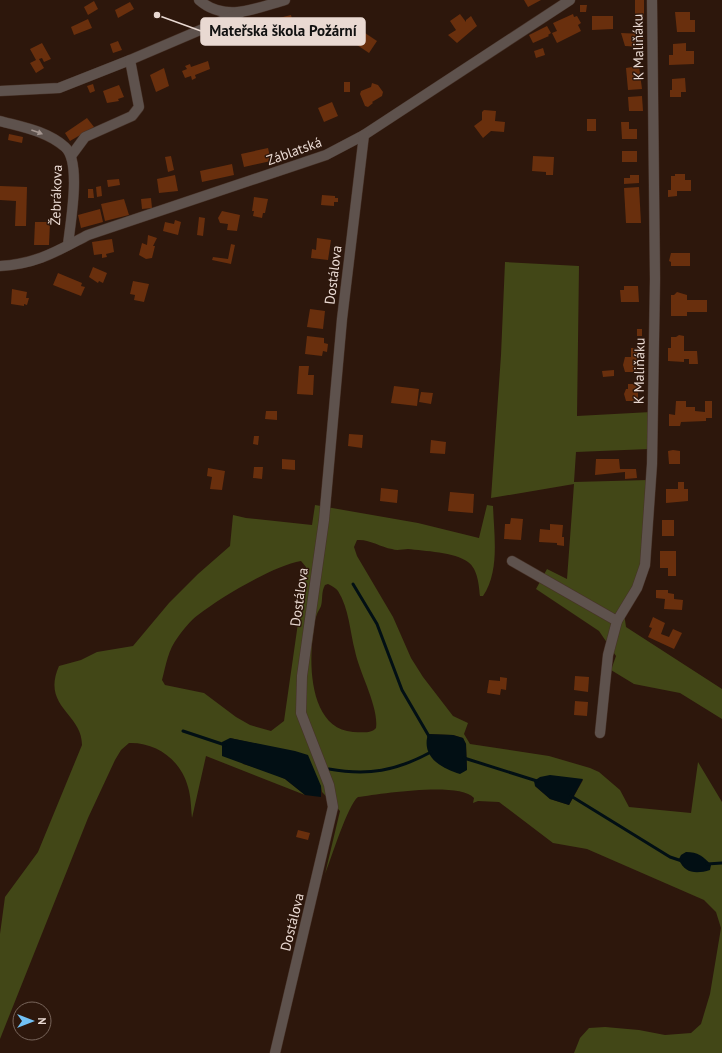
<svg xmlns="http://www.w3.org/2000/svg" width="722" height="1053" font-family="'PT Sans',sans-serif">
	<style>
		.green { fill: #424717; fill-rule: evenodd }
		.water { fill: #020f14 }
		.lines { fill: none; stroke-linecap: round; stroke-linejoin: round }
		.stream { stroke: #020f14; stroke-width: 3 }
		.building { fill: #692f0d }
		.minor-casing { stroke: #473228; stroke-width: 11 }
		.minor { stroke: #5e524d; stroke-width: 10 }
		.oneway { fill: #a49690 }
		.labels { text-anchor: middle; stroke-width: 3; stroke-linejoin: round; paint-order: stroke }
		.street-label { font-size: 14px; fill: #e9d9d2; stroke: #2d170c }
		.leader { fill: none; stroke: #e9d9d2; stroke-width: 1.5 }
		.callout-dot { fill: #e9d9d2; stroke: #2d170c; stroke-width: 1.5 }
		.callout { fill: #e9d9d2; stroke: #e9d9d2; stroke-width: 1.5 }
		.callout-label { font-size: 15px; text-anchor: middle; font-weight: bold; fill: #111 }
	</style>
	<rect width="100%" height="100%" fill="#2d170c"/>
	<g class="green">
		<polygon points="505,262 579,266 577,416 651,412 649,449 576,452 574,482 648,480 643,561 635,587 623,606 626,627 722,689 722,719 680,693 634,684 611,670 616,656 599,631 536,589 547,569 567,579 574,484 491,498 501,355"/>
		<path d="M315,505l103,18 61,15 8,-33 6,1c1,29 7,65 -10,90h-3c-1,-10 -2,-27 -12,-34 -13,-10 -44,-11 -60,-13 -5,0 -11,2 -16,0 -12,-2 -22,-10 -35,-9l-3,7 3,9 36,61 18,41 12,19 30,39 15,7 -4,11 6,10 79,12 41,12 9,4 21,18 9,17 62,6 7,-51 24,40v251h-148l6,-15 9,-10 16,-1 34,3 26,5 26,-2 10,-9 9,-30 11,-66 -5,-16 -12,-12 -117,-51 -34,-6 -54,-41 -21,-1 -5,2 1,-5c-15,-17 -94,-4 -116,-1 -10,7 -27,62 -33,77l15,-63 -18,-19 -1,-6 -59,-41 -32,-7 13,26 27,8 15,7 20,16 -99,-39 -14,62c-1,-10 -1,-21 -4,-31 -7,-27 -32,-45 -59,-44l-8,7 -6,10 -27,58 -88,221v-105l5,-37 33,-45 44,-107c0,-32 -41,-38 -23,-79l22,-6 16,-8 36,-6 36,-43 29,-29 32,-28 3,-31 13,3 66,7zM301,561l5,6 -22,154 -13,10 -21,-6 -14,-8 -32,-24 -39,-8 -3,-5c4,-15 6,-30 16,-43 5,-7 13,-17 20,-22 23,-18 75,-49 103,-54zM328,584c4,2 8,4 10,7 11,17 12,41 17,60 4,21 24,56 21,77 -5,6 -15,4 -23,4 -44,-3 -45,-70 -39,-103 0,-4 1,-10 3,-15 1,-3 3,-5 4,-8 2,-7 0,-14 4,-21zM428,734l25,1 10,3 3,6 1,26zM583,780l-14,25 -19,-6 -15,-13z"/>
	</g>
	<g class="water">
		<path d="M428,734l25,1 10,3 3,6 1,26 -7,4c-19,-6 -39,-17 -32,-40z"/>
		<polygon points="230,738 295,751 308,755 321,786 321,797 305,795 285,779 222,756 222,742"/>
		<polygon points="550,775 583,779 569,805 550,799 535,786 534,781 540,777"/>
		<path d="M686,852c12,0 17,4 25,13l-1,5c-13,4 -26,4 -31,-11l2,-4z"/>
	</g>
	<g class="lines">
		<g class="stream">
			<polyline points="353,584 377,624 402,690 430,738"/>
			<polyline points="183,731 225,745"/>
			<polyline points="464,758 537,781"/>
			<path d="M329,769c39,7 67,2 102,-17"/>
			<polyline points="571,796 670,857 682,861"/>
			<polyline points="707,864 722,863"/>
		</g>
	</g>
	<g class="building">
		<polygon points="524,0 541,0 528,7"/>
		<rect x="635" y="0" width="9" height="22"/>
		<polygon points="94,1 98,9 88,15 84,7"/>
		<polygon points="130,2 134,9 118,18 115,10"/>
		<polygon points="580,5 587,5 586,12 580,12"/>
		<polygon points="675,12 690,12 690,20 695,20 695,32 677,32"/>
		<polygon points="460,14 466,22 466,20 471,16 477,26 457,43 448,35 456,30 450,21"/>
		<polygon points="573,14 574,17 577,16 581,23 578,25 581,31 557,43 552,33 557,31 553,23"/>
		<polygon points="291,15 293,23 282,28 283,31 271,35 267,21"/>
		<polygon points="592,16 613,16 613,29 592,30"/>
		<polygon points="88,19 92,28 74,35 71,27"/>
		<polygon points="353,25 377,41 369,53 345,37"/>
		<polygon points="547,26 551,33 548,35 549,36 533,43 529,35"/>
		<polygon points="621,33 644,34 643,47 625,46"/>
		<polygon points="118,41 122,50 113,53 110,44"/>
		<polygon points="42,43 51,59 44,62 42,58 39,59 44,68 36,73 30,63 36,60 30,49"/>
		<polygon points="686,43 686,51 694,51 694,64 669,65 669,55 673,55 673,44"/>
		<polygon points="543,48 545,55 536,58 534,51"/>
		<polygon points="208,61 210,69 195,75 196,78 192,80 191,76 185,78 182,71 187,69 185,66 190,64 191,67"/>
		<polygon points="639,66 642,89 628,90 626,68"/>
		<polygon points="164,68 169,86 156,92 150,75"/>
		<polygon points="685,78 686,92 681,92 681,97 670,97 670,90 672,90 672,79"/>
		<rect x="344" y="82" width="6" height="10"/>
		<polygon points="372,83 378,85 383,92 382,96 372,102 373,103 368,107 365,106 360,94 361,91 371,87"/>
		<polygon points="93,84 95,91 90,93 87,86"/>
		<polygon points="119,85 124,97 118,99 119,101 107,103 103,91"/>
		<polygon points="642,96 643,111 629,111 628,97"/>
		<polygon points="332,102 338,116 324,122 318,108"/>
		<polygon points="484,110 496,111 495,121 505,122 504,132 491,131 483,138 474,126 482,120 482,112"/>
		<polygon points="87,118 94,127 70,141 65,133"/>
		<rect x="587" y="119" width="9" height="12"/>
		<polygon points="621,122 629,122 629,129 637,129 637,139 622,139"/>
		<polygon points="9,134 23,137 22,143 8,140"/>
		<polygon points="268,148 271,161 244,167 241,154"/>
		<rect x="622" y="151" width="15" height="11"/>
		<polygon points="171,156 174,170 168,172 165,157"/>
		<polygon points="533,156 554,157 553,175 546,175 546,172 532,171"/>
		<polygon points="232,164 234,175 202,182 200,171"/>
		<polygon points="675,174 685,174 685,180 691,180 691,191 677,191 677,196 668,197 668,190 671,190 671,176 675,176"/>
		<polygon points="175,175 178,191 159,193 157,179"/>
		<polygon points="630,175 639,175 639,183 624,184 624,178 630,178"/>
		<polygon points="119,179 120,185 108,187 107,180"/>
		<polygon points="0,186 27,187 26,226 15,226 16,201 0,200"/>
		<polygon points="101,186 102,196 97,197 96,187"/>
		<polygon points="639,187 641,223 626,223 624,188"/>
		<polygon points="88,189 93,189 94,198 88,198"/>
		<polygon points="322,195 335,196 335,198 338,198 338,202 334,202 334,206 321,205"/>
		<polygon points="254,197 268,199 265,213 263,213 262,218 253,216 254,211 252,211"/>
		<polygon points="151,198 152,208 142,209 141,199"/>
		<polygon points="124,199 129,215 105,221 101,204"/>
		<polygon points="100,209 103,222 81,228 78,215"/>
		<polygon points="222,211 240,215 237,231 227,230 228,224 220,223 218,218"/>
		<polygon points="199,217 205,218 203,236 197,235"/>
		<polygon points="175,220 181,222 178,235 163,231 165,222 174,224"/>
		<polygon points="35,222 50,222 49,245 34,245"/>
		<polygon points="148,235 157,238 153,246 155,246 152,258 146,259 139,255 142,243 147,245"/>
		<polygon points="317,238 331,240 328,260 311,258 312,249 316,250"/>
		<polygon points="112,239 114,252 106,254 107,257 102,258 102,254 94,255 92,242"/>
		<polygon points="231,244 235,245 231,264 212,260 213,257 228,259"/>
		<polygon points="671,253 690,253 690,266 671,266 671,262 669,261"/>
		<polygon points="93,267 107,273 103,283 99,281 98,283 89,277"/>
		<polygon points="58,273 82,283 81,286 85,287 81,296 53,285"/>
		<polygon points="133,281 149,284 144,302 134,300 135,295 130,294"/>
		<polygon points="624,286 638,286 639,302 621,302 620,290 624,290"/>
		<polygon points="12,289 27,292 26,298 29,298 27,305 24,304 24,306 11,304"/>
		<polygon points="677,292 687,295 687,300 707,300 707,312 687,312 687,316 671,316 671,295 674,295"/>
		<polygon points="310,309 325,311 323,329 307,327"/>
		<rect x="637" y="329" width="5" height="7"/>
		<polygon points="679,335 684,336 684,351 697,351 698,364 689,364 689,359 684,359 684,362 668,361 668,348 671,348 671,337 676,337"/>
		<polygon points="307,336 324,338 324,343 328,344 327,352 323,351 322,356 305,354"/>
		<polygon points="631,348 640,348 640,357 637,357 637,372 625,372 623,365 625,357 631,357"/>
		<polygon points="299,366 309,366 308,375 314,375 313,395 297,394"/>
		<polygon points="614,370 614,376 603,377 602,371"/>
		<polygon points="628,384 640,384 640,389 638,389 638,401 626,401 624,394 626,389 628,389"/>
		<polygon points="394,386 419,389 417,406 391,403"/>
		<polygon points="421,392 433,393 431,404 419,402"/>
		<polygon points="676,401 686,401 686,407 695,407 695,411 705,412 705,401 712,401 712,418 706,418 706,421 681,422 680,426 669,426 669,414 675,415"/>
		<polygon points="266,411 277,411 277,420 265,419"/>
		<polygon points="349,434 363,435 362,448 348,446"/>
		<polygon points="254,436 259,436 258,445 253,444"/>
		<polygon points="431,440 446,442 445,454 430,453"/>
		<polygon points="673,450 680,451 680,464 669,464 668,451"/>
		<polygon points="282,459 295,460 295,470 282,469"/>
		<polygon points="596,459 619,459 620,469 636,469 637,478 625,479 625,472 595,475"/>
		<polygon points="254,467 263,467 262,479 253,478"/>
		<polygon points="208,468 225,471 222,490 210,489 212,477 207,476"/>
		<polygon points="678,482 684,482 684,489 688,489 688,501 666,503 666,489 678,489"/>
		<polygon points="381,488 398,490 397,503 380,501"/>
		<polygon points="450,492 474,494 473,513 448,511"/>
		<polygon points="511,518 523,519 521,540 504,539 505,524 510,524"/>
		<rect x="662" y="520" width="12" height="16"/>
		<polygon points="550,524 563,525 562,537 564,537 564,546 557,545 557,543 539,542 540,529 550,530"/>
		<polygon points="660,551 676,551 676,576 668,576 668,568 660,568"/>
		<polygon points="656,590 668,590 668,593 674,594 674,599 683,600 682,610 664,609 665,599 656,598"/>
		<polygon points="653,617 665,623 661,634 669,637 673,629 682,633 674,649 648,637 652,628 649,627"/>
		<polygon points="575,676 589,677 588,692 574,690"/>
		<polygon points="500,677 507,678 506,690 501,689 500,695 487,693 489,680 500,681"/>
		<polygon points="575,701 588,702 587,716 574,715"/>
		<polygon points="298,830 310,833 308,840 296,837"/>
	</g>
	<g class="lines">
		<defs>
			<g id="minor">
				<path d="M199,0c26,23 58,8 86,0"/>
				<polyline points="0,91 59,88 130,60"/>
				<path d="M0,121c22,6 47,10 65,26 17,15 5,77 3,98"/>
				<polyline points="71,156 85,137 132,116 139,107 130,60 240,13"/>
				<path d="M0,266c37,-2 57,-15 88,-31l238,-80 38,-20 206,-135"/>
				<polyline points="512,561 617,621"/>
				<polyline points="600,733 608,655 617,621 637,588 645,565 652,464 655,279 652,0"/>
				<polyline points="275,1053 333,807 329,785 301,713 302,676 324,520 342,319 364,135"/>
			</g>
		</defs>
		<use href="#minor" class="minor-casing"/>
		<use href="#minor" class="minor"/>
	</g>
	<defs><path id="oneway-solid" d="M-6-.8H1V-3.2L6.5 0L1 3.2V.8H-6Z"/></defs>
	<use class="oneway" href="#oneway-solid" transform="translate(37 132) rotate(20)"/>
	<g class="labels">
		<g class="street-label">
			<text transform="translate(638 47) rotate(-91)" y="5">K Maliňáku</text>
			<text transform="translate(294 151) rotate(-20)" y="5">Záblatská</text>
			<text transform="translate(56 195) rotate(-88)" y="5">Žebrákova</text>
			<text transform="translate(333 275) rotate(-83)" y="5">Dostálova</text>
			<text transform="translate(639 371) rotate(-89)" y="5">K Maliňáku</text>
			<text transform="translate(299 597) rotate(-82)" y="5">Dostálova</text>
			<text transform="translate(292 922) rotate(-76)" y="5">Dostálova</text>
		</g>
	</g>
	<path class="leader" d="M157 15L201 31"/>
	<circle class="callout-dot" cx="157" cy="15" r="4"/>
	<rect class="callout" x="201" y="18" width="164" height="27" rx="4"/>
	<g class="callout-label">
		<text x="283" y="36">Mateřská škola Požární</text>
	</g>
	<g transform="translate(32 1021) rotate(90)"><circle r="19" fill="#2d170c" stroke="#78655b"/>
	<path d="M0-3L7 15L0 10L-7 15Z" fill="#72c1f5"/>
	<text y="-6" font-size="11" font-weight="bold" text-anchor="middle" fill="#e9d9d2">N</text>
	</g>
</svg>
